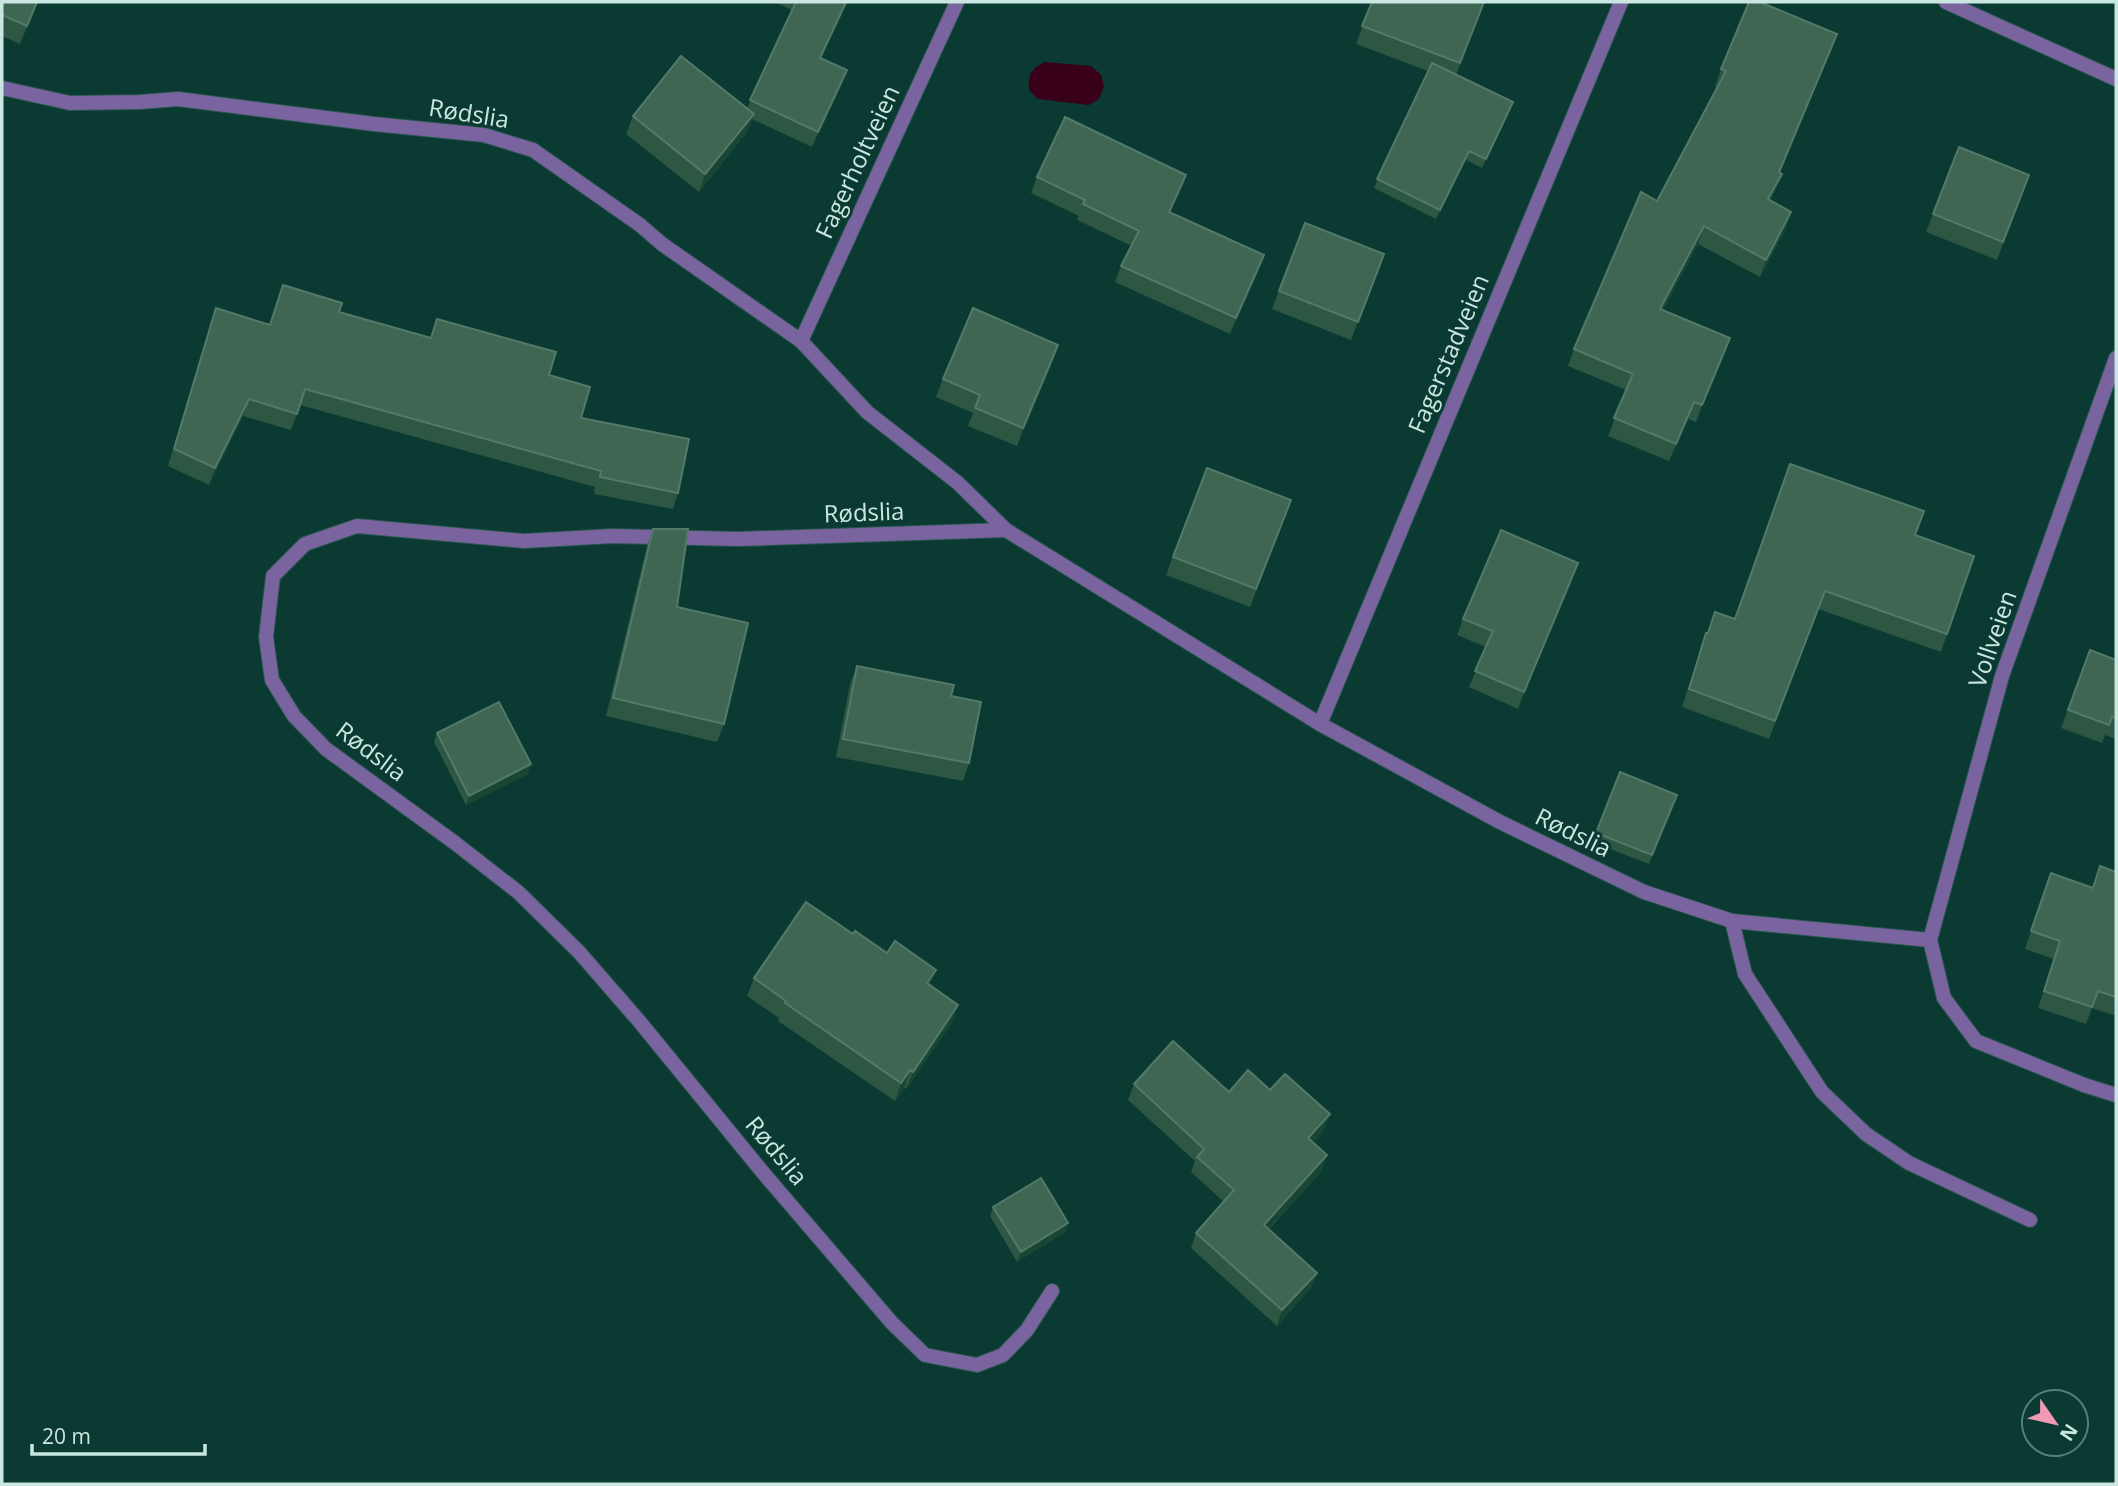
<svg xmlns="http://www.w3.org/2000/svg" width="2118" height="1486" font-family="'Open Sans',sans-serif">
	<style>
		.water { fill: #380019 }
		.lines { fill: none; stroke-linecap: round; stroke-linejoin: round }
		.service-casing { stroke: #29564e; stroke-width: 16 }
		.minor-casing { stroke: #29564e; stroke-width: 16 }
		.service { stroke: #7964a0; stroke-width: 14 }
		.minor { stroke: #7964a0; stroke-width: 14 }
		.wall { fill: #2d5742 }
		.shaded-wall { fill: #184534 }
		.building { fill: #3e6653; stroke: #537a69; stroke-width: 2 }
		.labels { text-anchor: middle; stroke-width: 6; stroke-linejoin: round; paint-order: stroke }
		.street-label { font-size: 24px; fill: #c9e7e0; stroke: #0a3a32 }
	</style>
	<rect width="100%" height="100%" fill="#0a3a32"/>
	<path class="water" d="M1045,62l46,4 10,9 3,11 -5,13 -10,6 -51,-6 -9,-9c-1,-16 2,-21 16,-28z"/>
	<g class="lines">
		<defs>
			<polyline id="service" points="1732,921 1745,974 1822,1092 1866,1134 1909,1163 2030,1220"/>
			<g id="minor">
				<polyline points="1946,2 2116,79"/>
				<polyline points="2,88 70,103 140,102 178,99 374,124 484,135 533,150 640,225 662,244 801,341 867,412 958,483 1006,530 1320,724 1500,822 1644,892 1732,921 1930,940"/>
				<polyline points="801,341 957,2"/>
				<polyline points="2116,358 2002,676 1930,940 1944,998 1976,1041 2084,1085 2116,1095"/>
				<polyline points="1006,530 738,539 612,536 524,541 357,526 305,544 273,576 266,637 272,680 294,716 326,749 455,843 518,892 579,952 639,1021 765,1175 892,1323 925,1355 977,1365 1003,1355 1027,1330 1052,1291"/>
				<polyline points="1320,724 1621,2"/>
			</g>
		</defs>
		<use href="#service" class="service-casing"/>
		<use href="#minor" class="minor-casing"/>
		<use href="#service" class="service"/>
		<use href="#minor" class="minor"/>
	</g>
	<g class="wall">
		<polygon points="2,2 38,2 20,44 2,36"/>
		<polygon points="775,2 848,2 821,58 841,86 812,147 752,119 747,132 699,192 626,134 633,116 747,108 792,10"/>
		<polygon points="1372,2 1484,2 1456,75 1509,111 1482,168 1466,160 1436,219 1374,188 1428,71 1356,44"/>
		<polygon points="1830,51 1780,173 1782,174 1775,191 1770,201 1791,212 1785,230 1760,277 1698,244 1663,310 1723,355 1696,422 1688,419 1669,461 1608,436 1626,390 1568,366 1574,349 1657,201 1717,88 1715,87 1721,69"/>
		<polygon points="2029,175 1997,260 1926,232 1933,214"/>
		<polygon points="1037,177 1180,191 1170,213 1264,255 1258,271 1230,334 1115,282 1121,266 1132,246 1077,220 1079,216 1031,193"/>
		<polygon points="1305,223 1384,254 1351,340 1272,309"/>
		<polygon points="283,285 339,312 430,338 437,319 549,375 581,418 678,493 673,509 594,494 595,487 300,405 291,430 243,416 209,485 168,466 210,325 216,308 270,325"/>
		<polygon points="1052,363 1017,446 968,426 973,413 936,397 943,379"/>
		<polygon points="1207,468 1291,500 1250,607 1166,575"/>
		<polygon points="653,529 677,607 724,724 717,742 606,716 647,546"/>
		<polygon points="1915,535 1974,556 1941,652 1818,609 1769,739 1682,707 1706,633"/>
		<polygon points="1578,563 1518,709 1469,687 1486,647 1457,635 1463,619"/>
		<polygon points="2090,650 2116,660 2116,739 2105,735 2102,743 2061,728"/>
		<polygon points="857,666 951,696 969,763 963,781 836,757 850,684"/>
		<polygon points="437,733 528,774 466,805 434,742"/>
		<polygon points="1620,772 1677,795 1649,864 1592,842"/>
		<polygon points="2116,872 2116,1016 2092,1008 2086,1024 2038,1008 2054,959 2025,949 2051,873 2093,888"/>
		<polygon points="754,978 930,986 952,1023 906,1089 904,1088 895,1101 778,1021 779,1018 747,996"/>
		<polygon points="1134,1084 1229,1092 1270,1090 1324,1130 1313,1142 1322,1171 1269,1229 1317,1273 1311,1288 1277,1326 1191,1248 1196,1233 1224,1202 1191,1172 1195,1161 1128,1100"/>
		<polygon points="993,1207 1065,1232 1017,1262 990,1216"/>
	</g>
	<g class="shaded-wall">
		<polygon points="37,2 38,2 20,44 27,26"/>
		<polygon points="846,2 848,2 814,73 820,58"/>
		<polygon points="1837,34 1830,51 1773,189 1779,172"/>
		<polygon points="847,70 841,86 812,147 818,132"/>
		<polygon points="754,114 747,132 699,192 705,174"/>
		<polygon points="1469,151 1466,160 1436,219 1440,210"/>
		<polygon points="1782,174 1775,191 1761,217 1768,199"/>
		<polygon points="1186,175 1180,191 1163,228 1169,212"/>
		<polygon points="1791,212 1785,230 1760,277 1766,260"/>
		<polygon points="1704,226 1698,244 1654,326 1660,309"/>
		<polygon points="1264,255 1258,271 1230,334 1236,318"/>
		<polygon points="1730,338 1723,355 1696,422 1702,405"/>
		<polygon points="1058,345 1052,363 1017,446 1023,428"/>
		<polygon points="249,399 243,416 209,485 215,468"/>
		<polygon points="1694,402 1688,419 1669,461 1676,444"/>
		<polygon points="1578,563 1572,580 1518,709 1524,692"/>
		<polygon points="531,764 528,774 466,805 469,796"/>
		<polygon points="936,970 929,988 927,983"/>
		<polygon points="958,1005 952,1023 906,1089 913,1072"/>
		<polygon points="910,1070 904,1088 895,1101 901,1083"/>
		<polygon points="1330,1114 1324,1130 1302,1153 1308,1138"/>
		<polygon points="1327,1155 1322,1171 1258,1240 1264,1225"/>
		<polygon points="1068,1223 1065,1232 1017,1262 1021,1252"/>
		<polygon points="1317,1273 1311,1288 1277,1326 1282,1310"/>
	</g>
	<g class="building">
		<polygon points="2,2 37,2 27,26 2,15"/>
		<polygon points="796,2 846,2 820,58 847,70 818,132 750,100"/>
		<polygon points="1372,2 1484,2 1460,63 1362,26"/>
		<polygon points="1749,2 1760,2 1837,34 1779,172 1782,174 1768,199 1791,212 1766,260 1704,226 1660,309 1730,338 1702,405 1694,402 1676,444 1614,418 1633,374 1574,349 1641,192 1657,201 1726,71 1721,69"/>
		<polygon points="681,56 754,114 705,174 633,116"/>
		<polygon points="1432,63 1513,102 1486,159 1469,151 1440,210 1377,179"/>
		<polygon points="1065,117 1186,175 1169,212 1264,255 1236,318 1121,266 1139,231 1083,204 1085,200 1037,177"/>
		<polygon points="1959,147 2029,175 2003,242 1933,214"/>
		<polygon points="1305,223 1384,254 1358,322 1279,291"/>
		<polygon points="283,285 342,303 339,312 431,338 437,319 556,352 549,375 590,387 581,418 689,439 678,493 600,477 601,471 305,389 297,414 249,399 215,468 174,449 216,308 270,325"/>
		<polygon points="973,308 1058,345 1023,428 975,408 980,395 943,379"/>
		<polygon points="1790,464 1924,511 1915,535 1974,556 1947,634 1825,591 1775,721 1689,689 1706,633 1708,633 1715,612 1735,619"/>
		<polygon points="1207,468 1291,500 1256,589 1173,557"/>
		<polygon points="653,529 688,529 677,607 748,623 724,724 613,698"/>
		<polygon points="1501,530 1578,563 1524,692 1475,671 1493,631 1463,619"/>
		<polygon points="2090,650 2116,660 2116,718 2112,717 2109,725 2068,710"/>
		<polygon points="857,666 954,685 951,696 981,702 969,763 843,739"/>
		<polygon points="499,702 531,764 469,796 437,733"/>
		<polygon points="1620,772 1677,795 1652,855 1596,833"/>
		<polygon points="2100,866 2116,872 2116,997 2098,991 2092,1007 2044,991 2060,941 2031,931 2051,873 2093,888"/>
		<polygon points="806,902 853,934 855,931 887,953 895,941 936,970 927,983 958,1005 913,1072 910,1070 901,1083 785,1003 786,1001 754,978"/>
		<polygon points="1173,1041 1229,1092 1248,1070 1270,1090 1285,1074 1330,1114 1308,1138 1327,1155 1264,1225 1317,1273 1282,1310 1196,1233 1234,1190 1197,1157 1204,1149 1134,1084"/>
		<polygon points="1041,1178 1068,1223 1021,1252 993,1207"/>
	</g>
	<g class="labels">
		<g class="street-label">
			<text transform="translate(469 114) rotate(9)" y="8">Rødslia</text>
			<text transform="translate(858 162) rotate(-65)" y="8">Fagerholtveien</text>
			<text transform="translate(1449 354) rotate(-67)" y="8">Fagerstadveien</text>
			<text transform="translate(864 513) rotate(-2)" y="8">Rødslia</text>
			<text transform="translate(1993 639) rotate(-71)" y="8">Vollveien</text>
			<text transform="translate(371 752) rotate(37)" y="8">Rødslia</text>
			<text transform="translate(1573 833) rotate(26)" y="8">Rødslia</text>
			<text transform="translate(776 1151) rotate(50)" y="8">Rødslia</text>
		</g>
	</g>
	<rect width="2118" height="1486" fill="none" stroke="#c9e7e0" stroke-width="7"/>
	<g transform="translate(2055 1423) rotate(124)"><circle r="33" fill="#0a3a32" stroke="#567f78" stroke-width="2"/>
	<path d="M0-5L12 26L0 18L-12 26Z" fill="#f09ab5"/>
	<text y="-10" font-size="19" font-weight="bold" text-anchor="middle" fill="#c9e7e0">N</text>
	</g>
	<path d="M32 1444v10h173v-10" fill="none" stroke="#c9e7e0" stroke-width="3.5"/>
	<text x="42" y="1444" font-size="21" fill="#c9e7e0" stroke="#0a3a32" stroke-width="5" paint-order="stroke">20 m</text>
</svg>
